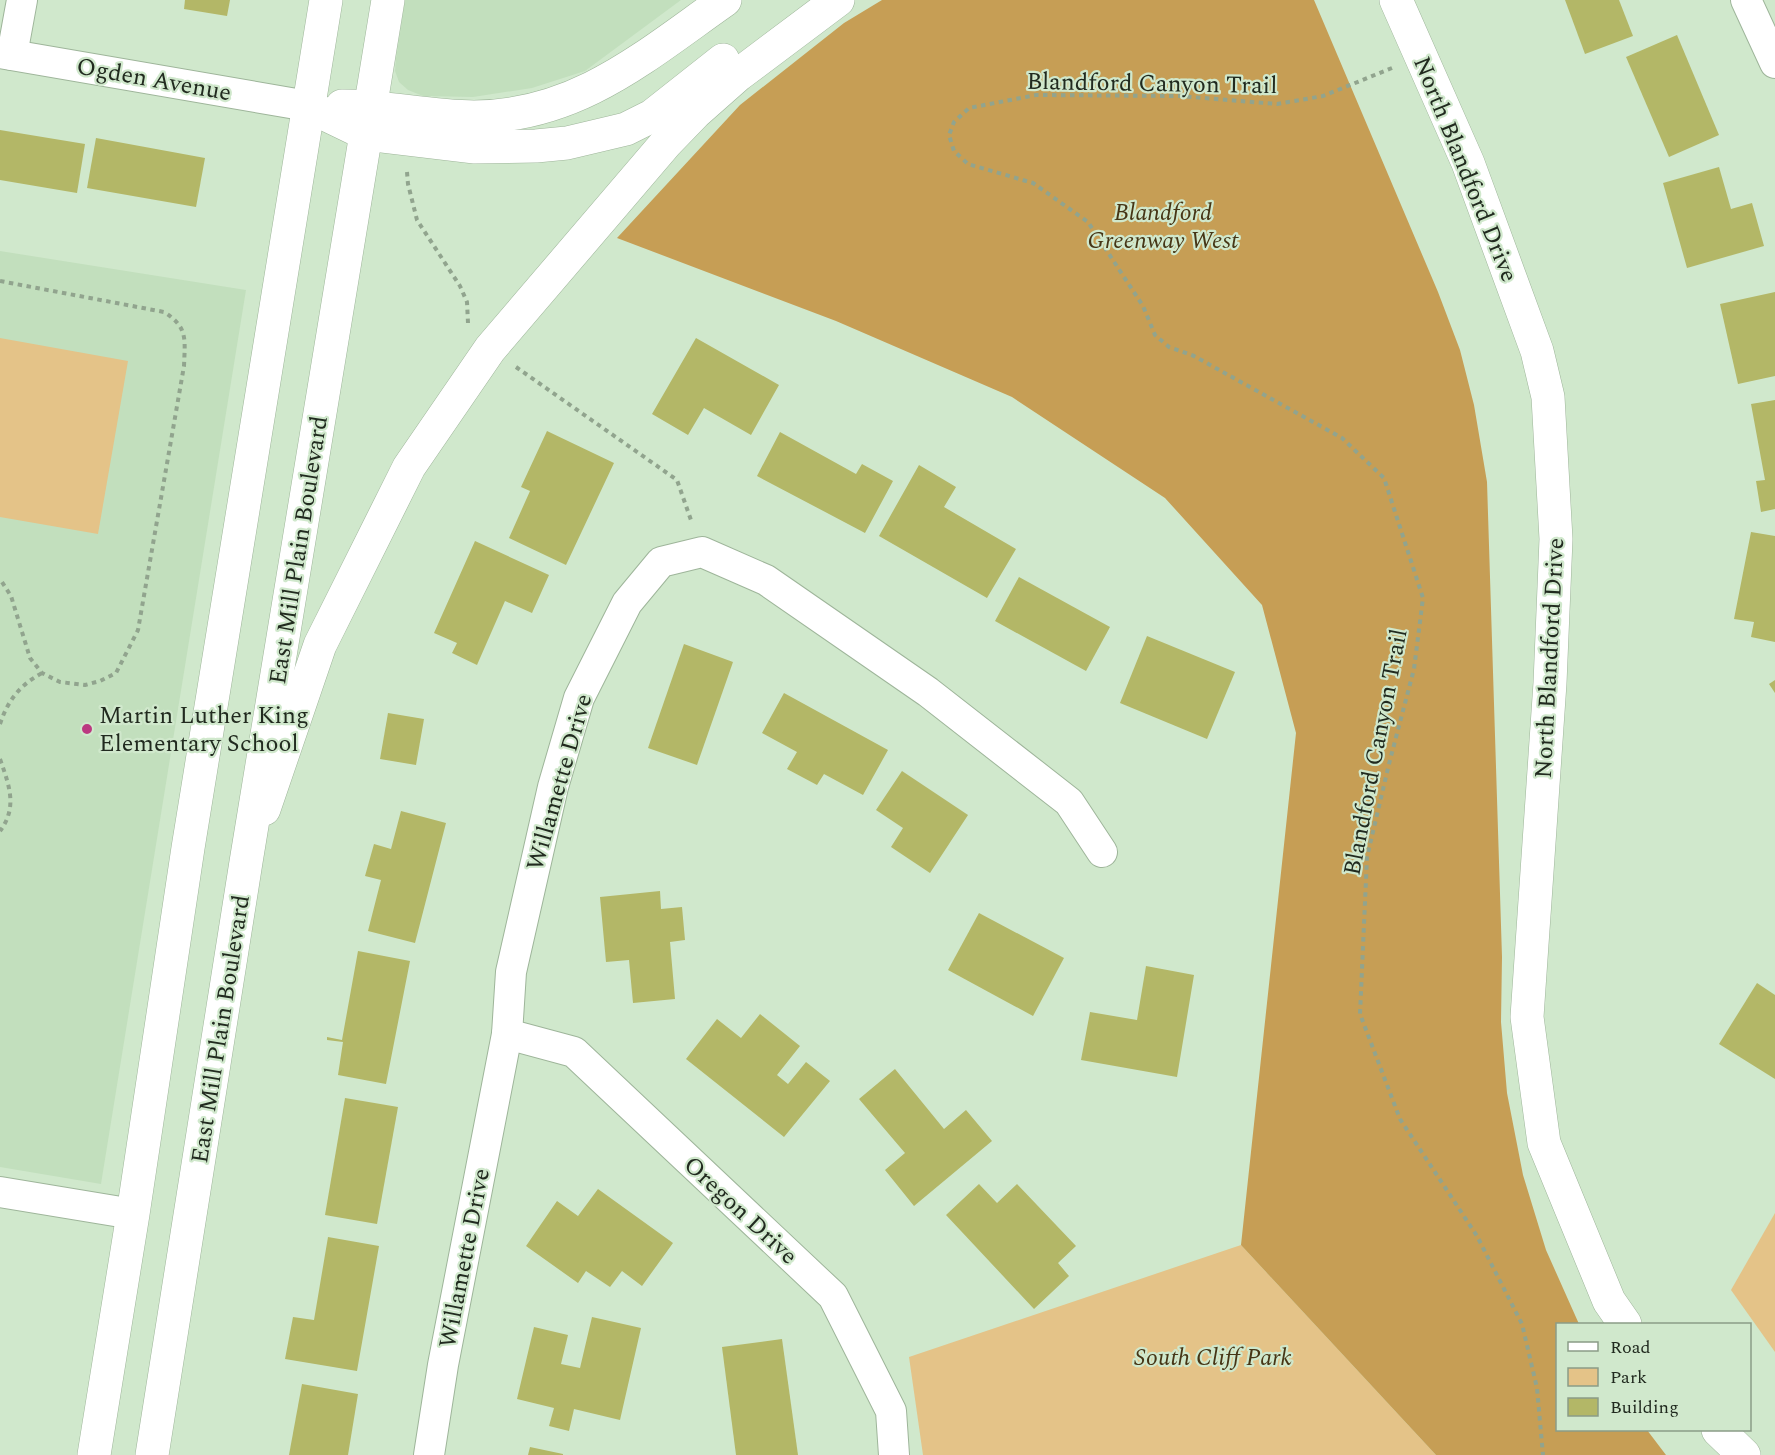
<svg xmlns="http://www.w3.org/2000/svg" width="1775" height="1455" font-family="Spectral,serif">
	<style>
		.built { fill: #c2dfbd }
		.green { fill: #e4c388 }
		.forest { fill: #c69e55 }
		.building { fill: #b3b767 }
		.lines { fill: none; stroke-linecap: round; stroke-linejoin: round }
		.minor-casing { stroke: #9eb59a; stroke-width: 32 }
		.tertiary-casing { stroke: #9eb59a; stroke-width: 34 }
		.secondary-casing { stroke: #9eb59a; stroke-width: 34 }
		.path { stroke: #91a48e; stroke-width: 4; stroke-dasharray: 4.5 4.5; stroke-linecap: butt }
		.minor { stroke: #fff; stroke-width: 30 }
		.tertiary { stroke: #fff; stroke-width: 33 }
		.secondary { stroke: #fff; stroke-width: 33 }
		.poi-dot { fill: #bb3981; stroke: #d0e8cc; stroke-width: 2 }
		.labels { text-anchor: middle; stroke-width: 4.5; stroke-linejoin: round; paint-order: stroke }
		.street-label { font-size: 24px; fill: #212a1f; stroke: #d0e8cc }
		.park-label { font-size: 24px; font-style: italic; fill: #463515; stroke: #d0e8cc }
		.poi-label { font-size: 24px; fill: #212a1f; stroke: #d0e8cc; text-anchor: start }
	</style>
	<rect width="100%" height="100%" fill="#d0e8cc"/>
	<g class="built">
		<polygon points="405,0 681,0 585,71 532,88 473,97 423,96 408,90 399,82 395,71 396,58"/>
		<polygon points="0,251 246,290 101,1184 0,1167"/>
	</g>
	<g class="green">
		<polygon points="0,338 128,361 98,534 0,517"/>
		<polygon points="1775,1213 1775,1352 1731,1290"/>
		<polygon points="1241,1245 1436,1455 923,1455 909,1357"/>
	</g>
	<polygon class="forest" points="882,0 1314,0 1438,292 1460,350 1474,405 1487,482 1502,957 1501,1022 1507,1093 1523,1175 1546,1250 1579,1324 1558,1324 1558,1430 1647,1430 1666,1455 1436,1455 1241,1245 1296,733 1262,605 1165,498 1012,397 836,321 617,238 740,105 844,23"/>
	<g class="building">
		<polygon points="185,0 230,0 227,16 184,9"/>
		<polygon points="1565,0 1619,0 1633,36 1585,54"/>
		<polygon points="1677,35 1719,135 1669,157 1626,57"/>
		<polygon points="0,130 85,144 77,193 0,180"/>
		<polygon points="96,138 205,158 196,207 87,188"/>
		<polygon points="1719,167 1731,209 1752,203 1764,246 1687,268 1663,183"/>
		<polygon points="1775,292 1775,376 1738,384 1720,304"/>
		<polygon points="696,338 779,385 751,435 704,408 688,435 652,414"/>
		<polygon points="1775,400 1775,509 1761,512 1756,481 1765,480 1751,404"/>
		<polygon points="547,431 614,463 566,565 509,538 530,491 521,487"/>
		<polygon points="780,432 856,474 862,464 893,481 865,533 757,476"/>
		<polygon points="919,465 956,487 944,507 1016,549 987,598 879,536"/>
		<polygon points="1751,532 1775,536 1775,642 1751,637 1754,622 1734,619"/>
		<polygon points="475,541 549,575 532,613 505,601 477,665 452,653 457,643 434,633"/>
		<polygon points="1019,577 1110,627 1086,671 995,621"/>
		<polygon points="1147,636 1235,672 1207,739 1120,703"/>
		<polygon points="684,644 733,662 697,765 648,748"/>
		<polygon points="1775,680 1775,693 1769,684"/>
		<polygon points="784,693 888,750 863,795 824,774 817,785 787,769 797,752 762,733"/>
		<polygon points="388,713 424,719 416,765 380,759"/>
		<polygon points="902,771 968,815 930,873 891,847 903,828 876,810"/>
		<polygon points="401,811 446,823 415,943 368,931 381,880 365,876 374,844 391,849"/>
		<polygon points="660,891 661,909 682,907 685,940 670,942 675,999 633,1003 629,960 606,962 600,897"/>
		<polygon points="979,913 1064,958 1033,1016 948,970"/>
		<polygon points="358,951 410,961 386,1084 338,1075 343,1042 327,1040 327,1037 342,1040"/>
		<polygon points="1146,966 1194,975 1177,1077 1081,1060 1090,1012 1137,1020"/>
		<polygon points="1757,983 1775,995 1775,1079 1719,1044"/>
		<polygon points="760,1014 800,1046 777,1075 788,1084 806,1062 830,1081 784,1137 686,1059 717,1019 741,1038"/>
		<polygon points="895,1069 944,1129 966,1110 992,1141 914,1206 885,1170 905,1153 859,1099"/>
		<polygon points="345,1098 398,1107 377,1224 325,1215"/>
		<polygon points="979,1184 997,1203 1017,1184 1076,1246 1058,1263 1069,1276 1034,1309 946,1215"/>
		<polygon points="598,1189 673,1243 642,1286 622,1271 610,1287 586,1271 578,1283 526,1246 557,1201 578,1216"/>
		<polygon points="328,1237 379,1246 357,1371 285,1359 293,1317 314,1320"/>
		<polygon points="592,1317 641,1328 620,1420 574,1409 569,1431 549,1426 554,1408 517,1399 534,1327 568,1335 561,1364 580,1368"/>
		<polygon points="782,1339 798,1455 736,1455 722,1347"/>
		<polygon points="302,1384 358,1394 348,1455 289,1455"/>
		<polygon points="530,1447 563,1454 563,1455 528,1455"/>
	</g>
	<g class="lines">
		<defs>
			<g id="minor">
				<polyline points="1746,0 1775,63"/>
				<polyline points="0,53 308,106"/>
				<polyline points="12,55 22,0"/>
				<polyline points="507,1034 574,1052 833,1296 891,1411 894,1455"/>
				<polyline points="0,1192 133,1214"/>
				<polyline points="429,1455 443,1365 507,1034 511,972 553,787 579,698 627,603 661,562 702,552 766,580 928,692 1069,802 1102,852"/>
			</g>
			<g id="tertiary">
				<polyline points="1396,0 1468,163 1537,351 1548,397 1556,539 1550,683 1527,1017 1544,1143 1609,1301 1625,1324"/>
				<polyline points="308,106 366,134 475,147 536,146 567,143 626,129 652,116 723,60"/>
				<path d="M342,106c44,0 87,11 132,11 104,-1 171,-61 251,-117"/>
				<polyline points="264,809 320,645 409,467 490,349 666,143 695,113 738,75 838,0"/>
				<polyline points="1718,1430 1744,1455"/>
			</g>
			<g id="secondary">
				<polyline points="94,1455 133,1214 188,848 326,0"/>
				<polyline points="152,1455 246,862 388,0"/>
			</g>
		</defs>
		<use href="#minor" class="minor-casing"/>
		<use href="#tertiary" class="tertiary-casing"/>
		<use href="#secondary" class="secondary-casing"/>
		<g class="path">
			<polyline points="1392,68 1323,96 1277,104 1179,96 1036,95 969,108 954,122 949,135 954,151 968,164 1033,183 1088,222 1143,306 1155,335 1169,347 1194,356 1342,438 1384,478 1423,598 1414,669 1389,764 1367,857 1360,1014 1400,1119 1477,1236 1522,1324 1537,1388 1543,1455"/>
			<polyline points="407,172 408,184 417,220 460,286 467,302 468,323"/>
			<path d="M0,281l164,31c24,15 21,27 20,54l-46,264 -22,43 -16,8 -15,4 -25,-3 -18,-9 -12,-15 -19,-62 -11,-17"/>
			<polyline points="516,367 677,480 692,523"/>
			<path d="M0,724c8,-24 20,-39 42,-51"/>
			<path d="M0,759c9,26 18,48 0,72"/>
		</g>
		<use href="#minor" class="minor"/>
		<use href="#tertiary" class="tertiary"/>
		<use href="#secondary" class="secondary"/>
	</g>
	<circle class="poi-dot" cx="87" cy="729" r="6"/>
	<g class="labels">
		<g class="street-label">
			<text transform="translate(154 79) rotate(10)" y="8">Ogden Avenue</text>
			<text transform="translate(1152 83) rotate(1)" y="8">Blandford Canyon Trail</text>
			<text transform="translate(1466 169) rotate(68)" y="8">North Blandford Drive</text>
			<text transform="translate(298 550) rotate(-81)" y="8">East Mill Plain Boulevard</text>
			<text transform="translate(1549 658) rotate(-87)" y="8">North Blandford Drive</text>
			<text transform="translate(1375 752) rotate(-79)" y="8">Blandford Canyon Trail</text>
			<text transform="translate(559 782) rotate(-74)" y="8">Willamette Drive</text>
			<text transform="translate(220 1029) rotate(-81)" y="8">East Mill Plain Boulevard</text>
			<text transform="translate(741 1210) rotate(43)" y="8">Oregon Drive</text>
			<text transform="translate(464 1258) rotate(-79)" y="8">Willamette Drive</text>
		</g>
		<g class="park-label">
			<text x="1163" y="220">Blandford<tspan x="1163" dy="28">Greenway West</tspan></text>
			<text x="1213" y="1365">South Cliff Park</text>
		</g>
		<g class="poi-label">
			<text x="99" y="723">Martin Luther King<tspan x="99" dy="28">Elementary School</tspan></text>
		</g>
	</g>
	<rect x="1556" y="1323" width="195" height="108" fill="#d0e8cc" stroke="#8a9c87" stroke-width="1.5"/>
	<rect x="1568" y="1342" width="30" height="9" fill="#ffffff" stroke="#8a9c87" stroke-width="1.5"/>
	<text x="1610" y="1353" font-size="18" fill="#212a1f">Road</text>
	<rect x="1568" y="1368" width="30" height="18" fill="#e4c388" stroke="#8a9c87" stroke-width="1.5"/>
	<text x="1610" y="1383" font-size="18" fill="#212a1f">Park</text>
	<rect x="1568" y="1398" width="30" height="18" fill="#b3b767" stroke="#8a9c87" stroke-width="1.5"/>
	<text x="1610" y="1413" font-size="18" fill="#212a1f">Building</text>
</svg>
